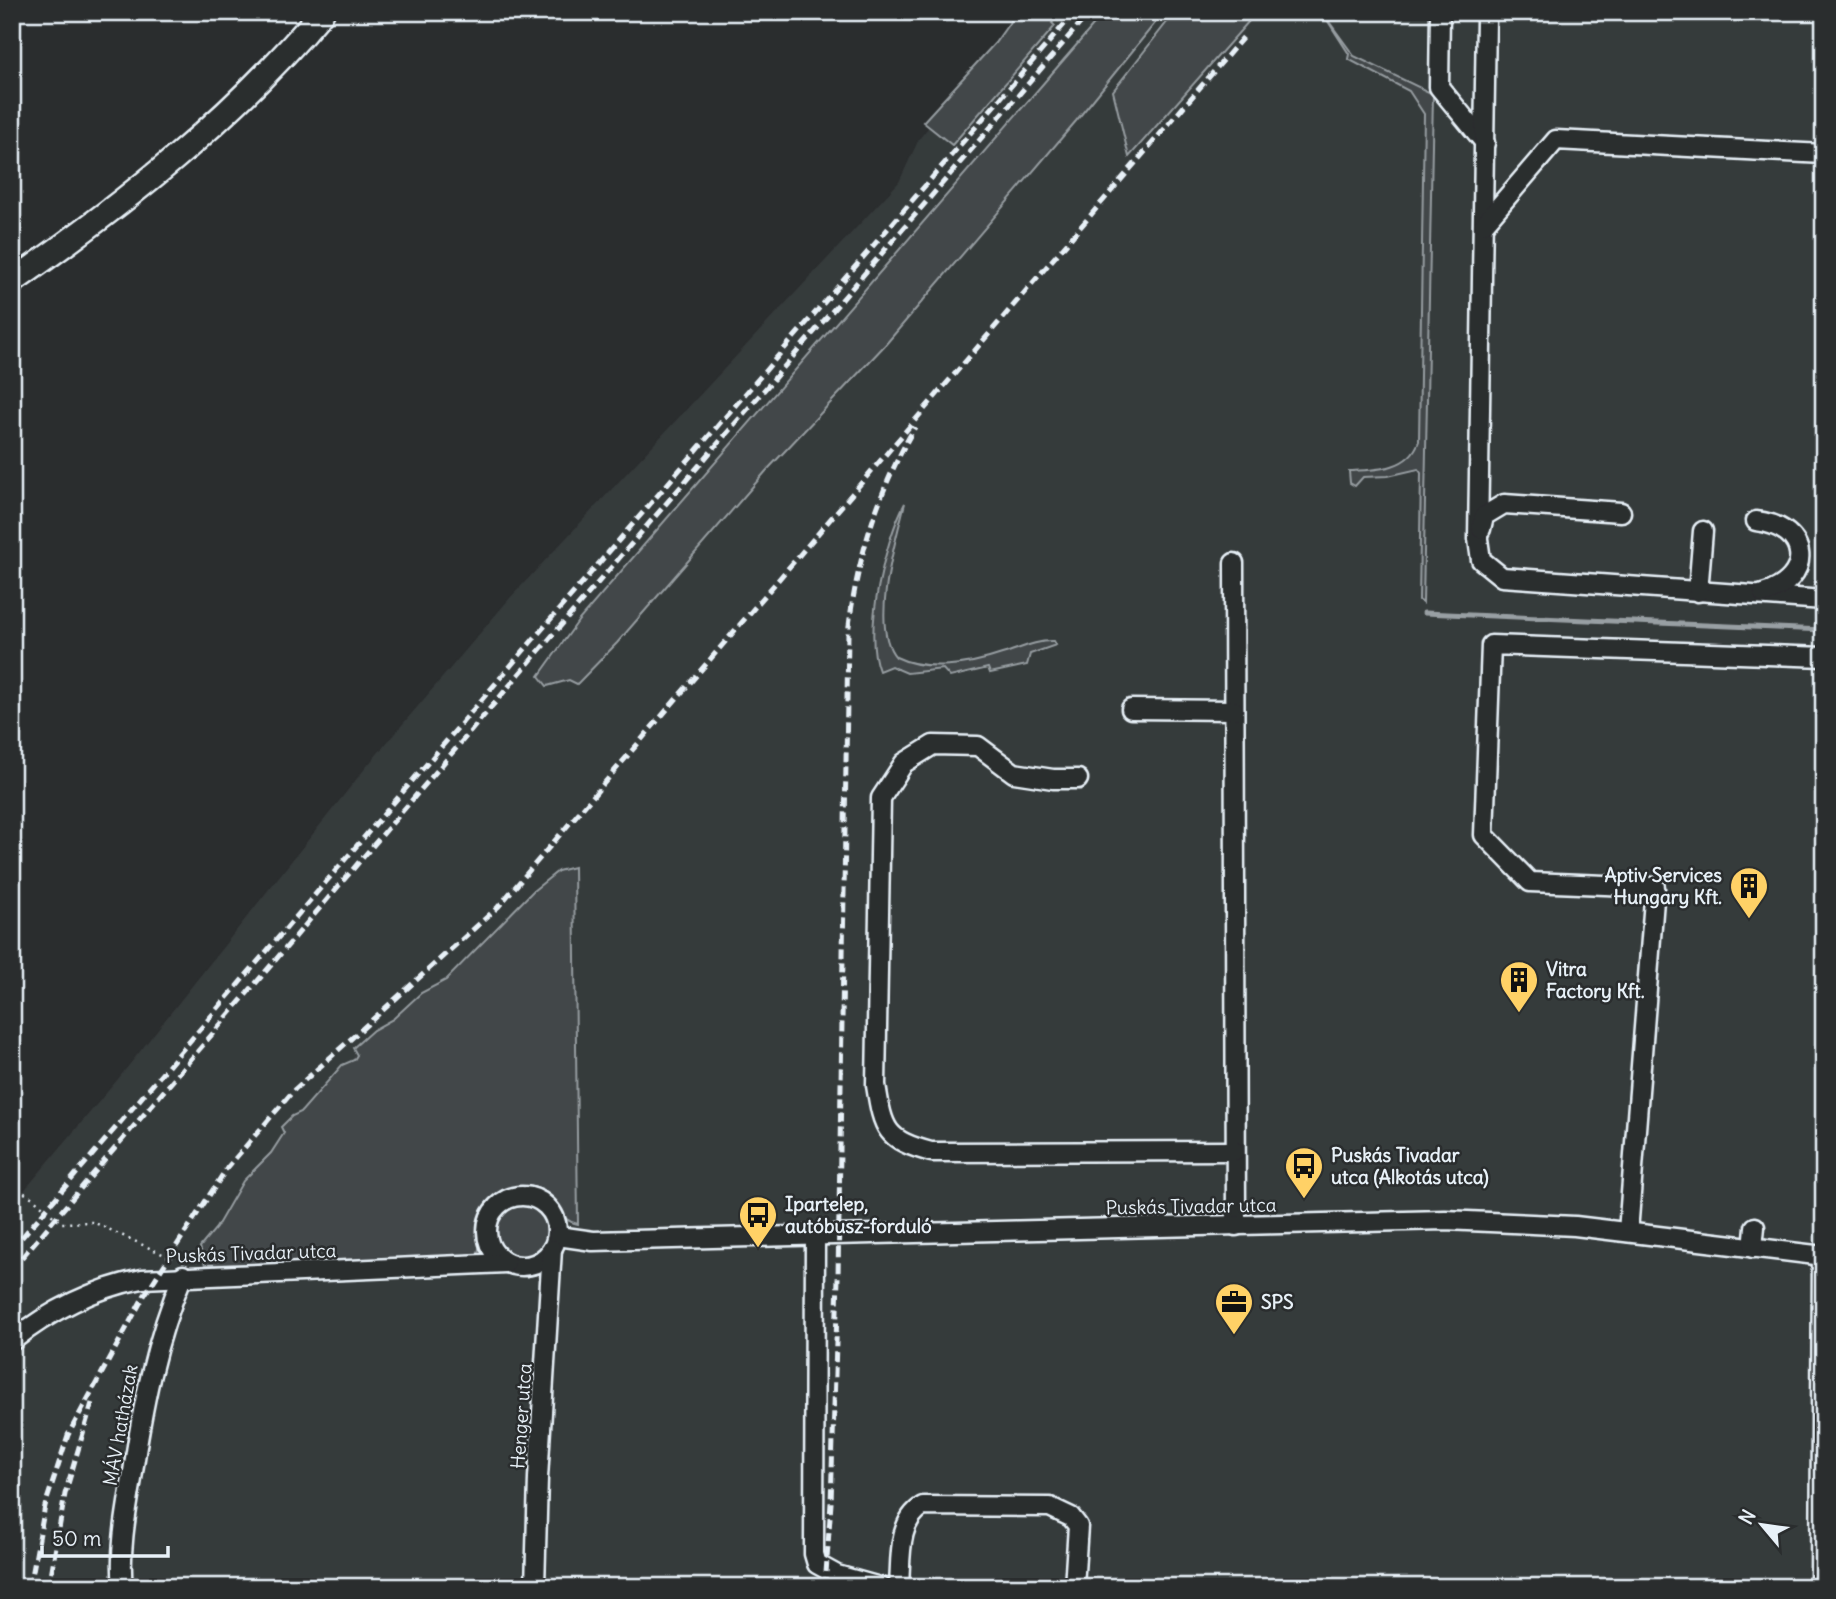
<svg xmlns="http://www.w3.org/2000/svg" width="1836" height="1599" font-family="Delius,sans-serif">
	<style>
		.built { fill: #363a3b }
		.green { fill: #424648; stroke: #959ca0; stroke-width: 2 }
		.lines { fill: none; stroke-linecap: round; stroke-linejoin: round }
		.stream { stroke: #989fa3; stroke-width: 5 }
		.minor-casing { stroke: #e8f1f8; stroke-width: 23 }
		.major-casing { stroke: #e8f1f8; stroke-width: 28 }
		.path { stroke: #e8f1f8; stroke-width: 2.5; stroke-dasharray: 2 5; stroke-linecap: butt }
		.minor { stroke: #2a2d2e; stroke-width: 18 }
		.major { stroke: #2a2d2e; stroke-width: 23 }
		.rail { stroke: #e8f1f8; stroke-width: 5; stroke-dasharray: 10 5; stroke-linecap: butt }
		.labels { text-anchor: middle; stroke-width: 5; stroke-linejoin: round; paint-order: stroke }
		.poi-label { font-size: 19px; font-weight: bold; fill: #e8f1f8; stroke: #2a2d2e; text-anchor: start }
		.street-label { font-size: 19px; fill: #e8f1f8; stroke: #2a2d2e }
	</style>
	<rect width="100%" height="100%" fill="#2a2d2e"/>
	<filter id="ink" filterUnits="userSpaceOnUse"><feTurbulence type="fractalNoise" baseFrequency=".0143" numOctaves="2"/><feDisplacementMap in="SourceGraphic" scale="14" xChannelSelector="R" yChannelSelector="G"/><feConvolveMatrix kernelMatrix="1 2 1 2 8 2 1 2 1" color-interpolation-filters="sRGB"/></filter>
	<g filter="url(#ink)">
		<polygon class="built" points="1022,12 1824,12 1824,1587 113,1587 111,1577 107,1575 64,1580 64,1587 12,1587 12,1205 118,1079 367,766 510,598 899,182 919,139"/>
		<g class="green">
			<polygon points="1017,12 1066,12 1058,21 1055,19 1052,23 1055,26 952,145 923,122 995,43"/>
			<polygon points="1105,12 1164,12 1076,121 886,344 767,470 617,643 577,684 569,680 547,686 539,676 579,620"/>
			<polygon points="1175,12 1257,12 1129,157 1113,91"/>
			<path d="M1322,12l32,44 79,38 -10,509 -4,-3 2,-127 -3,-4 -30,7 -25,1 -8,9 -5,-3 -1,-12c27,-1 60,-1 70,-30l5,-327 -15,-23 -61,-32 1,-5z"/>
			<path d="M905,503c-9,36 -36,124 -9,154 30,15 74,8 106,-3 17,-5 34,-14 52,-13l2,4 -26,9 -3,11 -37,8 -2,-5 -38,9 -7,-8 -36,4 -16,-7 -12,5c-16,-40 6,-131 26,-168z"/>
			<path d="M574,867l4,357c-18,-4 -19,-17 -33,-27 -19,-13 -46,-7 -59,12 -10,15 -1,33 -10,47l-60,5 -211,4 -5,-18 16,-19 27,-47 28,-28 13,-20 -3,-6 11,-11 9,-4 41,-47 12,-5 3,-5 -4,-7 20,-18 20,-11 28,-26 25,-13 87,-89 25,-20z"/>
			<circle cx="521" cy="1231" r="26"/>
		</g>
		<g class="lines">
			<polyline class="stream" points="1424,613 1824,630"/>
			<defs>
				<g id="minor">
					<polyline points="1440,12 1439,87 1485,143"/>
					<polyline points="1486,18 1478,539 1481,560 1502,577 1824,600"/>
					<polyline points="1484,224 1556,140 1824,154"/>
					<path d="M1756,521c55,6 58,58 7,73"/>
					<polyline points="1481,529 1484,516 1504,504 1621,512"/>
					<polyline points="1234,563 1236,1226"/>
					<polyline points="1698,592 1703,531"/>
					<polyline points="1131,709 1234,710"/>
					<path d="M1078,779h-25l-39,-6 -36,-27 -45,-1 -29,18 -23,35 -5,287c7,45 10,55 55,67l304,-1"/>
					<circle cx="522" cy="1231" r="35"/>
					<polyline points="1628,1232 1655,887 1530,882 1484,835 1491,645 1824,657"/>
					<polyline points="558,1236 593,1241 1445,1220 1575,1226 1824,1256"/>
					<polyline points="815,1236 814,1554 817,1564 837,1575 880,1587"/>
					<polyline points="1753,1248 1755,1227"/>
					<path d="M12,1341c37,-30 83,-53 130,-62l364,-16"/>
					<path d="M123,1587c-4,-36 3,-73 9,-108 10,-71 23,-138 51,-204"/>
					<polyline points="535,1587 538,1478 552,1249"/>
					<path d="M899,1587c2,-28 -2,-66 24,-81l127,1 21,10 7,9 -4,61"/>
					<polyline points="1820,1587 1822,1255"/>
				</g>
				<path id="major" d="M12,282c113,-79 221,-164 310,-270"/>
			</defs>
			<use href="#minor" class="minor-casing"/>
			<use href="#major" class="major-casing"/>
			<polyline class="path" points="12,1186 33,1198 61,1223 93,1222 169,1257"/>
			<use href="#minor" class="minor"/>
			<use href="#major" class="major"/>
			<g class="rail">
				<polyline points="12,1249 531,642 1075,12"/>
				<polyline points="12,1269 539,651 1090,12"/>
				<polyline points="30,1587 45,1506 68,1435 144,1296 227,1168 295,1089 498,907 1245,35"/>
				<polyline points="49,1587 65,1494 92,1403"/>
				<path d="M825,1587l6,-84 7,-225 10,-644c8,-72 30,-144 67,-207"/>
			</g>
		</g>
	</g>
	<defs>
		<symbol id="building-pin" viewBox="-11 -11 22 30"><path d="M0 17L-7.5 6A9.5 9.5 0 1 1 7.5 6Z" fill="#ffd166" stroke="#2a2d2e"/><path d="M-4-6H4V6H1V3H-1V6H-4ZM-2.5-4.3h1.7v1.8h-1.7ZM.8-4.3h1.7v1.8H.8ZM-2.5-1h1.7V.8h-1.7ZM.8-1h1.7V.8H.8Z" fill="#111"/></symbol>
		<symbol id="bus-pin" viewBox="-11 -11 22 30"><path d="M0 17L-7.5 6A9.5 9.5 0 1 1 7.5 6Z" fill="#ffd166" stroke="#2a2d2e"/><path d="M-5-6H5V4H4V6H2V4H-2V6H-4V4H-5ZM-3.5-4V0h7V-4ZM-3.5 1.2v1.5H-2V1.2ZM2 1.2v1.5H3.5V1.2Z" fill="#111"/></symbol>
		<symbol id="office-pin" viewBox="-11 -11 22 30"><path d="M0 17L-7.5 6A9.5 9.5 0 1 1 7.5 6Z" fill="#ffd166" stroke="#2a2d2e"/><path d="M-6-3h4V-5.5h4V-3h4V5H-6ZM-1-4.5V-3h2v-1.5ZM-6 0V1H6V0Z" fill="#111"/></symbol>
	</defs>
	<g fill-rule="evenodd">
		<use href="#building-pin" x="1727" y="864" width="44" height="60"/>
		<use href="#building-pin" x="1497" y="958" width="44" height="60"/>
		<use href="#bus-pin" x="1282" y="1144" width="44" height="60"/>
		<use href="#bus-pin" x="736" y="1193" width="44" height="60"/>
		<use href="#office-pin" x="1212" y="1280" width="44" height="60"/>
	</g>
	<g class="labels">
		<g class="poi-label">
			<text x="1722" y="882" text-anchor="end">Aptiv Services<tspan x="1722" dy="22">Hungary Kft.</tspan></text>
			<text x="1546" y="976">Vitra<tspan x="1546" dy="22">Factory Kft.</tspan></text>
			<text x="1331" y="1162">Puskás Tivadar<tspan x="1331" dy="22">utca (Alkotás utca)</tspan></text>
			<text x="785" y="1211">Ipartelep,<tspan x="785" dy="22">autóbusz-forduló</tspan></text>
			<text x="1261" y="1309">SPS</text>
		</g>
		<g class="street-label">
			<text transform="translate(1191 1206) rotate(-1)" y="7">Puskás Tivadar utca</text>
			<text transform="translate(251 1253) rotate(-2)" y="7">Puskás Tivadar utca</text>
			<text transform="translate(521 1416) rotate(-86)" y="7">Henger utca</text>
			<text transform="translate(120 1425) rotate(-80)" y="7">MÁV hatházak</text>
		</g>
	</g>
	<rect width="1836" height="1599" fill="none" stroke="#2a2d2e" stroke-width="42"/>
	<rect x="21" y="21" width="1794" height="1557" fill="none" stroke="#e8f1f8" stroke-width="2.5" filter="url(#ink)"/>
	<g transform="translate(1762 1525) rotate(299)" stroke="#2a2d2e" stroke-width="5" paint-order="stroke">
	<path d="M0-5L12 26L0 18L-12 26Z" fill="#e8f1f8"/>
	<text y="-10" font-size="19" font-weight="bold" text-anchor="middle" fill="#e8f1f8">N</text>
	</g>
	<path d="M42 1546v10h126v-10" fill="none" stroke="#e8f1f8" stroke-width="3.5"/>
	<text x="52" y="1546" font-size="21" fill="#e8f1f8" stroke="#2a2d2e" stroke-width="5" paint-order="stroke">50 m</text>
</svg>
